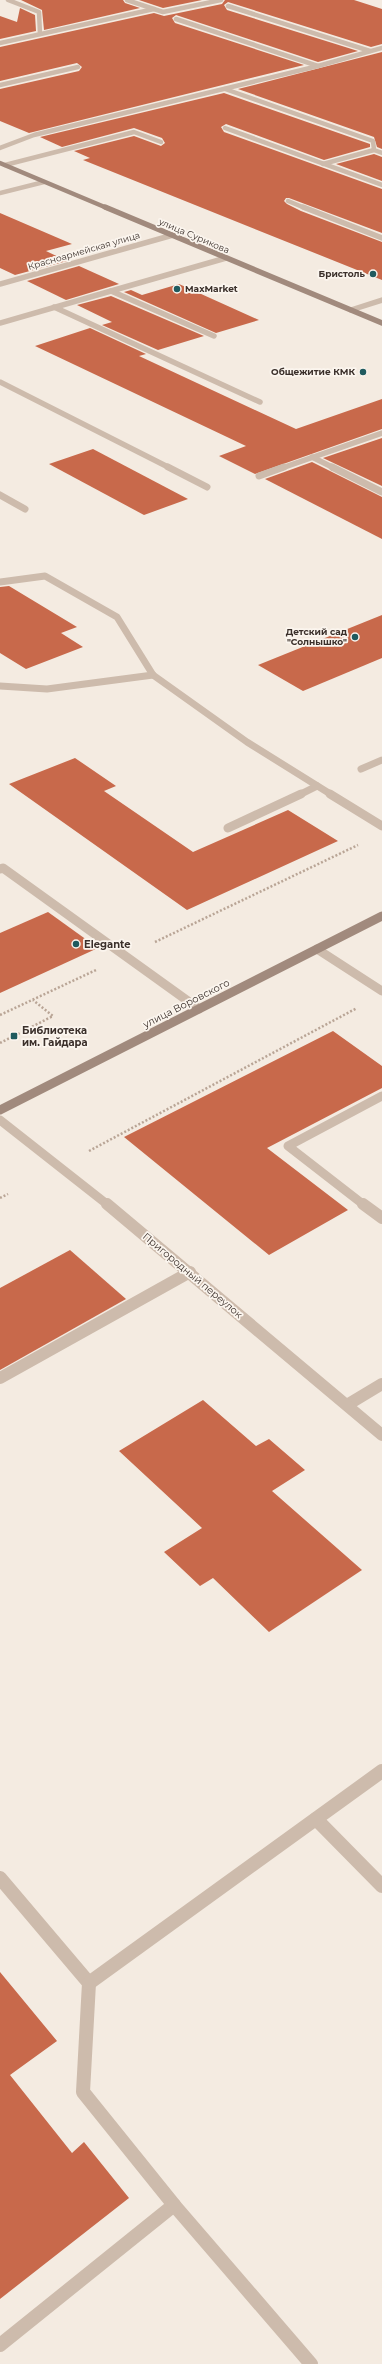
<svg xmlns="http://www.w3.org/2000/svg" width="382" height="2364" font-family="Montserrat,sans-serif">
	<style>
		.building { fill: #c8694b }
		.lines { fill: none; stroke-linecap: round; stroke-linejoin: round }
		.path { stroke: #b9a596; stroke-width: 2.5; stroke-dasharray: 2 2; stroke-linecap: butt }
		.lane-far5 { stroke: #cdbbac; stroke-width: 4.5 }
		.lane-far4 { stroke: #cdbbac; stroke-width: 5.5 }
		.lane-far3 { stroke: #cdbbac; stroke-width: 7 }
		.lane-far2 { stroke: #cdbbac; stroke-width: 9 }
		.lane-far1 { stroke: #cdbbac; stroke-width: 12 }
		.lane { stroke: #cdbbac; stroke-width: 14 }
		.street-far3 { stroke: #cdbbac; stroke-width: 5.5 }
		.street-far2 { stroke: #cdbbac; stroke-width: 7 }
		.street-far1 { stroke: #cdbbac; stroke-width: 9 }
		.street { stroke: #cdbbac; stroke-width: 12 }
		.secondary-far2 { stroke: #a18a7d; stroke-width: 4.5 }
		.secondary-far1 { stroke: #a18a7d; stroke-width: 5.5 }
		.secondary { stroke: #a18a7d; stroke-width: 9 }
		.poi-dot { fill: #1f5a5e; stroke: #fbf5ee; stroke-width: 1.5 }
		.labels { text-anchor: middle; stroke-width: 3.5; stroke-linejoin: round; paint-order: stroke }
		.far-street-label { font-size: 9px; fill: #3b302b; stroke: #fbf5ee }
		.far-poi-label { font-size: 9px; font-weight: bold; fill: #3b302b; stroke: #fbf5ee; text-anchor: end }
		.poi-label { font-size: 10px; font-weight: bold; fill: #3b302b; stroke: #fbf5ee; text-anchor: start }
		.street-label { font-size: 10px; fill: #3b302b; stroke: #fbf5ee }
	</style>
	<rect width="100%" height="100%" fill="#f4ebe1"/>
	<g class="building">
		<polygon points="21,0 123,0 125,3 140,8 44,30 42,10"/>
		<polygon points="139,0 202,0 163,8"/>
		<polygon points="225,0 354,0 382,9 382,44 371,47 228,2 224,5 227,10 358,51 318,62 176,15 172,18 175,23 304,65 29,133 0,121 0,89 79,71 82,67 77,63 0,81 0,47 154,13 164,16 222,4"/>
		<polygon points="20,8 35,15 36,31 0,39 0,16 17,22"/>
		<polygon points="382,52 382,149 377,147 374,137 238,89"/>
		<polygon points="224,93 370,144 370,147 324,160 226,124 221,127 224,132 382,189 382,233 289,198 286,198 284,201 287,204 301,211 382,242 382,280 83,160 90,158 74,151 134,136 161,146 165,143 162,138 134,128 62,147 40,137"/>
		<polygon points="374,154 382,157 382,181 336,164"/>
		<polygon points="0,213 72,244 46,251 67,261 15,275 0,268"/>
		<polygon points="79,266 119,284 66,300 27,281"/>
		<polygon points="179,284 259,320 216,333 124,292 131,290 142,295"/>
		<polygon points="111,296 204,336 158,350 102,325 112,322 77,305"/>
		<polygon points="90,328 146,354 139,356 296,429 382,399 382,429 255,474 219,456 246,446 35,346"/>
		<polygon points="382,438 382,486 323,458"/>
		<polygon points="93,449 188,499 144,515 49,464"/>
		<polygon points="312,462 382,497 382,539 265,479"/>
		<polygon points="9,586 77,627 61,633 83,647 26,669 0,653 0,587"/>
		<polygon points="382,615 382,658 303,691 258,665"/>
		<polygon points="75,758 116,786 104,791 193,852 288,810 338,841 187,910 9,784"/>
		<polygon points="48,912 98,948 0,993 0,933"/>
		<polygon points="333,1031 382,1066 382,1088 267,1148 348,1210 269,1255 124,1137"/>
		<polygon points="70,1250 126,1299 0,1370 0,1288"/>
		<polygon points="203,1400 256,1446 269,1439 305,1470 272,1491 362,1570 269,1632 213,1578 200,1586 164,1552 202,1528 119,1451"/>
		<polygon points="0,1972 57,2041 10,2075 72,2153 84,2142 129,2198 0,2299"/>
	</g>
	<g class="lines">
		<g class="path">
			<polyline points="155,942 358,845"/>
			<polyline points="0,1015 96,970"/>
			<polyline points="0,1043 53,1016 33,1000"/>
			<polyline points="89,1151 357,1008"/>
			<polyline points="0,1198 8,1194"/>
		</g>
		<g class="lane-far5">
			<polyline points="8,0 39,12 40,34"/>
			<polyline points="127,0 163,12 221,0"/>
			<polyline points="228,6 370,51"/>
			<polyline points="176,19 318,66"/>
			<polyline points="0,43 154,9"/>
			<polyline points="0,85 78,67"/>
			<polyline points="225,89 373,141 374,150 382,153"/>
			<polyline points="225,128 382,185"/>
			<polyline points="0,148 34,135 318,66 382,48"/>
			<polyline points="323,164 374,150"/>
			<polyline points="5,165 134,132 161,142"/>
			<polyline points="0,193 44,182"/>
			<polyline points="288,201 305,208"/>
		</g>
		<g class="lane-far4">
			<polyline points="303,207 382,238"/>
			<polyline points="54,307 260,402"/>
			<polyline points="351,310 382,300"/>
			<polyline points="0,323 111,291"/>
			<polyline points="214,336 111,291 226,258"/>
			<polyline points="0,382 170,468"/>
			<polyline points="312,457 334,468"/>
			<polyline points="282,468 382,433"/>
		</g>
		<g class="lane-far3">
			<polyline points="168,467 207,487"/>
			<polyline points="332,467 382,492"/>
			<polyline points="259,476 284,467"/>
			<polyline points="0,582 45,576 117,617 153,675 247,742 332,795"/>
			<polyline points="0,686 47,689 153,675"/>
			<polyline points="361,769 382,760"/>
			<polyline points="299,795 317,786"/>
		</g>
		<g class="lane-far2">
			<polyline points="330,794 382,826"/>
			<polyline points="228,828 301,794"/>
			<polyline points="0,869 3,868 199,1009"/>
			<polyline points="317,949 382,991"/>
			<polyline points="364,1205 288,1146 382,1096"/>
		</g>
		<g class="lane-far1">
			<polyline points="363,1204 382,1218"/>
			<polyline points="0,1378 190,1272"/>
			<polyline points="347,1405 382,1384"/>
		</g>
		<g class="lane">
			<polyline points="316,1819 382,1886"/>
			<polyline points="0,1878 89,1983 83,2092 174,2205 0,2345"/>
			<polyline points="89,1983 382,1771"/>
			<polyline points="174,2205 311,2364"/>
		</g>
		<polyline class="street-far3" points="0,284 173,235"/>
		<polyline class="street-far2" points="0,495 25,509"/>
		<polyline class="street-far1" points="0,1120 108,1205"/>
		<polyline class="street" points="107,1204 382,1435"/>
		<polyline class="secondary-far2" points="0,163 107,208"/>
		<polyline class="secondary-far1" points="105,207 382,323"/>
		<polyline class="secondary" points="0,1110 382,916"/>
	</g>
	<g class="poi-dot">
		<circle cx="373" cy="274" r="4"/>
		<circle cx="177" cy="289" r="4"/>
		<circle cx="363" cy="372" r="4"/>
		<circle cx="355" cy="637" r="4"/>
		<circle cx="76" cy="944" r="4"/>
		<rect x="10" y="1032" width="8" height="8" rx="2"/>
	</g>
	<g class="labels">
		<g class="far-street-label">
			<text transform="translate(194 236) rotate(23)" y="3">улица Сурикова</text>
			<text transform="translate(84 251) rotate(-16)" y="3">Красноармейская улица</text>
		</g>
		<g class="far-poi-label">
			<text x="365" y="277">Бристоль</text>
			<text x="185" y="292" text-anchor="start">MaxMarket</text>
			<text x="355" y="375">Общежитие КМК</text>
			<text x="347" y="635">Детский сад<tspan x="347" dy="10">"Солнышко"</tspan></text>
		</g>
		<g class="poi-label">
			<text x="84" y="948">Elegante</text>
			<text x="22" y="1034">Библиотека<tspan x="22" dy="12">им. Гайдара</tspan></text>
		</g>
		<g class="street-label">
			<text transform="translate(186 1003) rotate(-27)" y="4">улица Воровского</text>
			<text transform="translate(193 1275) rotate(40)" y="4">Пригородный переулок</text>
		</g>
	</g>
</svg>
